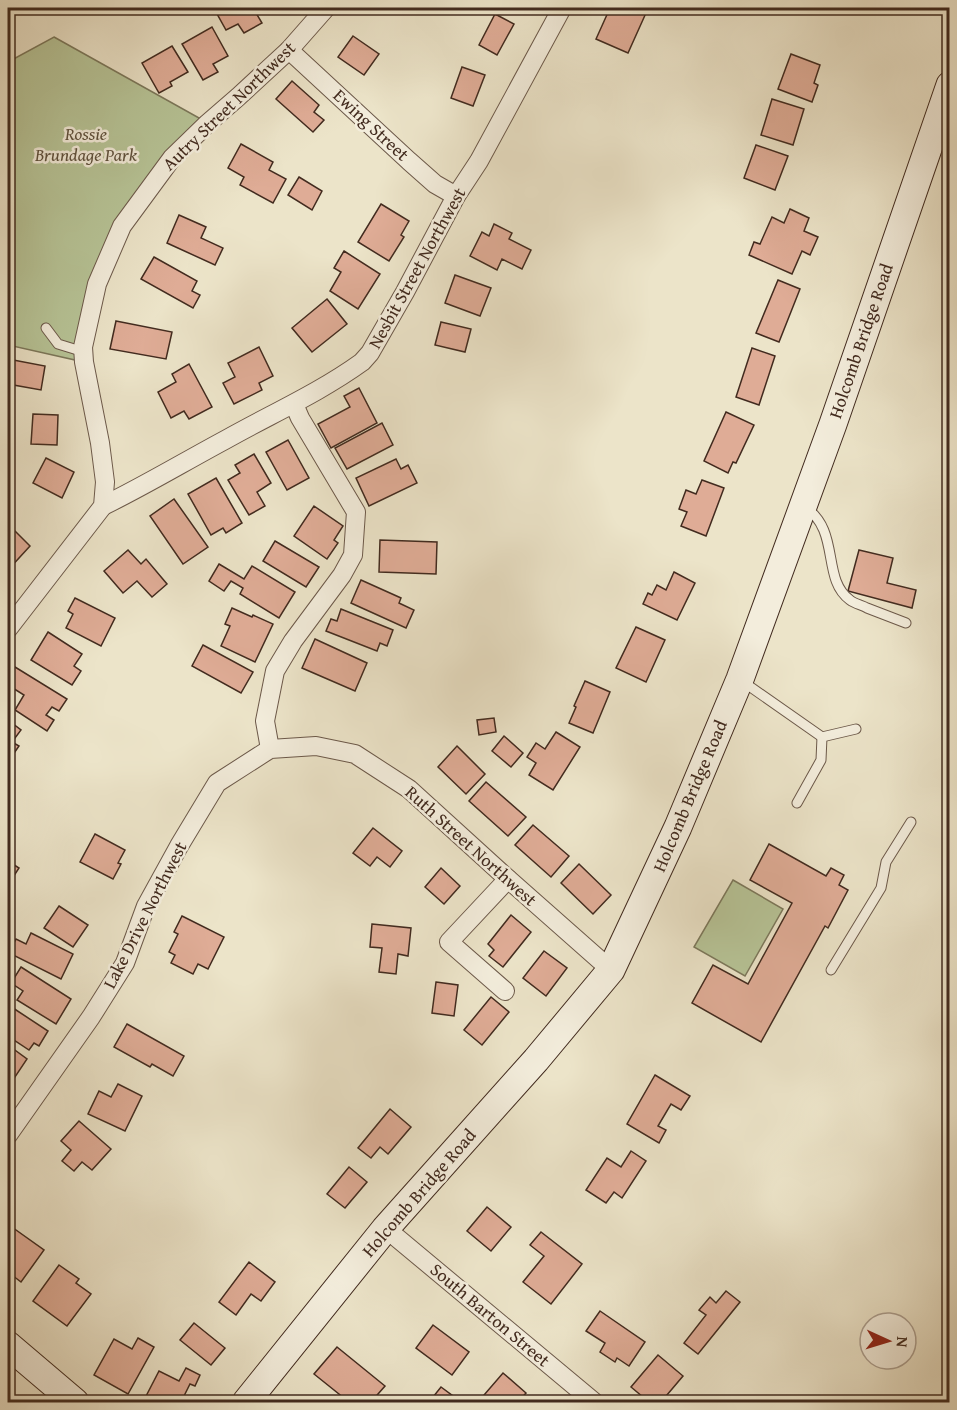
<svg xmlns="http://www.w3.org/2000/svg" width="957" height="1410" font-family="'Gentium Book Plus',serif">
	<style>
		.green { fill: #b7c497; stroke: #7c785b; stroke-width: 1.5 }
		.building { fill: #dfac96; stroke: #422b1f; stroke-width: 1.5 }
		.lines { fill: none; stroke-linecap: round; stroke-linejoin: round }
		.lane-casing { stroke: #6c594a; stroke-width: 11 }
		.street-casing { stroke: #6c594a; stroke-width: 20 }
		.secondary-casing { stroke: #422b1f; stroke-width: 29 }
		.lane { stroke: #f3eddc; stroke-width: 9 }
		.street { stroke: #f3eddc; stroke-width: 18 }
		.secondary { stroke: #f3eddc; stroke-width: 27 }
		.labels { text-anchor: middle; stroke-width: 5; stroke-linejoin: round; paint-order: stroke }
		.street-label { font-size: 18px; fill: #422b1f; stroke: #f3eddc }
		.park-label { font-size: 18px; font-style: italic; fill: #5f513d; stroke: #f3eddc }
	</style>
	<rect width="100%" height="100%" fill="#ece4c9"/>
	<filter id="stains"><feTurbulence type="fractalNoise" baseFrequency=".00333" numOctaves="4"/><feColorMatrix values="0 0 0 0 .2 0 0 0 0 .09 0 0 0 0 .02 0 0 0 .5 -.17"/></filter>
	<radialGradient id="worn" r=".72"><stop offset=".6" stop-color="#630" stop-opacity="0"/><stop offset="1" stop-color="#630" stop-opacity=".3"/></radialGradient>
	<g class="green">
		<polygon points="54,37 208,123 122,226 84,362 8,345 8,62"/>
		<polygon points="733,880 783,909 745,976 694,947"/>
	</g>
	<g class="building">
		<polygon points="225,8 253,8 262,23 244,33 238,24 226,30 216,12"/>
		<polygon points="610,8 634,8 646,13 628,53 596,39"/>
		<polygon points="495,14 514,24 497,55 479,45"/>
		<polygon points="212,27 228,56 213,64 218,72 203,80 182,44"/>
		<polygon points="353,36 379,54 364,75 338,57"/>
		<polygon points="172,46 188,72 170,82 172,86 159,93 142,63"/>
		<polygon points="791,54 820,65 814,83 818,85 812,102 778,89"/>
		<polygon points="462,67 485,75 473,106 451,98"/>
		<polygon points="292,81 319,105 314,112 324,120 313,132 276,99"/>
		<polygon points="772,99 804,109 793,145 761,135"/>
		<polygon points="241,144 273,162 269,170 286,179 273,203 240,185 244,177 228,168"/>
		<polygon points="756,145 788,156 775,190 744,178"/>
		<polygon points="299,177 322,191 312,210 288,195"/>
		<polygon points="381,204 409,221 401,235 404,237 389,261 358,242"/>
		<polygon points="790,209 809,218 804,231 818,237 810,255 802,251 792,274 749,255 754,242 760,244 772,217 784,223"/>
		<polygon points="179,215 206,227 201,238 223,248 215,265 167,243"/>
		<polygon points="494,224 512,233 509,239 531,250 522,269 502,259 497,270 470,256 482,232 489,236"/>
		<polygon points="344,251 380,274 358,309 330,291 341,272 334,268"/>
		<polygon points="154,257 197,281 192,291 200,295 193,308 141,279"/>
		<polygon points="455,275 491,288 480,316 445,303"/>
		<polygon points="778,280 800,289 779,342 756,333"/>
		<polygon points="327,299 347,324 312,352 292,328"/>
		<polygon points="116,321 172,332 166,359 110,349"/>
		<polygon points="441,322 471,329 465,352 435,345"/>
		<polygon points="259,347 273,376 259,383 262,390 234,404 223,383 235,377 228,363"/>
		<polygon points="752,348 775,356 759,405 736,397"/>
		<polygon points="8,359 45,366 41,390 8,384"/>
		<polygon points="189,364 212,407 189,419 184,411 171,418 158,392 176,382 172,374"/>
		<polygon points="359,388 377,423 331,448 318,424 350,407 344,396"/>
		<polygon points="726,412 754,425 736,463 733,462 728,473 704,461"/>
		<polygon points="33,414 58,415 57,445 31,444"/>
		<polygon points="382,423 393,445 347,469 335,448"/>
		<polygon points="288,440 309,478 287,490 266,452"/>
		<polygon points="254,454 271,483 257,492 265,506 249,515 228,480 240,473 235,465"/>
		<polygon points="46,458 74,472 62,498 33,483"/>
		<polygon points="396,459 401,469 408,465 417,483 369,506 356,478"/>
		<polygon points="216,478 242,523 226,533 223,528 211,535 188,494"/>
		<polygon points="702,480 724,488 706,536 681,526 687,512 679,509 686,490 696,494"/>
		<polygon points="174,499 208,547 183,564 150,516"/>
		<polygon points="314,506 343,526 334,540 338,543 327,559 294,536"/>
		<polygon points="8,524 30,546 8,570"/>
		<polygon points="380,540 437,542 436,574 379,572"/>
		<polygon points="275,541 319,567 306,587 263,561"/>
		<polygon points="128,550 141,564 146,559 167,584 152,597 137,581 123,593 104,571"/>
		<polygon points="859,550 893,558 887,583 916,590 912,608 848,591"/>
		<polygon points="219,564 244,579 252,566 295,592 279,618 240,594 243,588 231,581 224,591 209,581"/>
		<polygon points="674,572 695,583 677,620 643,604 648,593 652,595 657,585 666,590"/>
		<polygon points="361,580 401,598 399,603 414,610 406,628 351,603"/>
		<polygon points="75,598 115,618 101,646 66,628 73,614 68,611"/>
		<polygon points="232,608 252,617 253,615 273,624 255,662 221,646 230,626 225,624"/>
		<polygon points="341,609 393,630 387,646 380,643 377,651 326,631 331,619 337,621"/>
		<polygon points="636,627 665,640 646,682 616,668"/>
		<polygon points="48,632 82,654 74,666 81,671 72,685 31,660"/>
		<polygon points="315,639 367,663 355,691 302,668"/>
		<polygon points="203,645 253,672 241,693 192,666"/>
		<polygon points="15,667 67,699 59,711 52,707 46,715 54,720 47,731 15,710 24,695 8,685 8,679"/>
		<polygon points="585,681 610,692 593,733 569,723 576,707 574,706"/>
		<polygon points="494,718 496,732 479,735 477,720"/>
		<polygon points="8,720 21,730 12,742 19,746 10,759 8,758"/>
		<polygon points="556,732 580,747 553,790 529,775 536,763 527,757 536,743 545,749"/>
		<polygon points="504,736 523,753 511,767 492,751"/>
		<polygon points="457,746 485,774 466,794 438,767"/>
		<polygon points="486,782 526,817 508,836 469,801"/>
		<polygon points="533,825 569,856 551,877 515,845"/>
		<polygon points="373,828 402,851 390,867 377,857 370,866 353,853"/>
		<polygon points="95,834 125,850 118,863 121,864 113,879 80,862"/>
		<polygon points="769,844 826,876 831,868 844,875 839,885 848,890 828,928 825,926 761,1042 692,1003 713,965 748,984 792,903 750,880"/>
		<polygon points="8,861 19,868 8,885"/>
		<polygon points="579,864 611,895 593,914 561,883"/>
		<polygon points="441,868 460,886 444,904 425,887"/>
		<polygon points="59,906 88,925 73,947 44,928"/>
		<polygon points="511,915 531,932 503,967 489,956 494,950 488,944"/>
		<polygon points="182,916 224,937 208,969 198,964 193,974 171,963 175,955 169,952 178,934 174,932"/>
		<polygon points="372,924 411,928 408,956 398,954 396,974 379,972 382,948 370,947"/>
		<polygon points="31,933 73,954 61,979 9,953 16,939 26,944"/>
		<polygon points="544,951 567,968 546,996 523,978"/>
		<polygon points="21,967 71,999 56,1024 17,1000 23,991 11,983"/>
		<polygon points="436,982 458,985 454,1016 432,1013"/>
		<polygon points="491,997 509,1012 482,1045 464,1030"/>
		<polygon points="13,1008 48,1031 39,1046 34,1043 29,1050 8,1036 8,1012 10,1013"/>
		<polygon points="127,1024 184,1056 173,1076 152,1064 150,1067 114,1047"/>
		<polygon points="8,1045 27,1059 15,1077 8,1071"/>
		<polygon points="655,1075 690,1096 681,1110 671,1104 658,1126 666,1130 659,1143 627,1124"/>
		<polygon points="118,1084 142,1096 125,1131 88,1114 99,1091 111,1097"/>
		<polygon points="390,1109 411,1127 388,1154 380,1147 371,1158 358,1148"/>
		<polygon points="79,1121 111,1149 92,1170 82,1162 74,1171 62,1161 71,1150 61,1141"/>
		<polygon points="631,1151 646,1161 622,1198 614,1192 606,1203 586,1190 607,1158 621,1167"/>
		<polygon points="349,1167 367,1182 345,1208 327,1194"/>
		<polygon points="487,1207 511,1227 491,1251 467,1231"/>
		<polygon points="9,1225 44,1250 21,1282 8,1272 8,1228"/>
		<polygon points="541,1232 582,1264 551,1304 523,1282 544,1256 530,1245"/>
		<polygon points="249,1262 275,1282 261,1301 251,1294 236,1315 219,1302"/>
		<polygon points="59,1265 79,1279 76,1283 91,1294 67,1326 33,1301"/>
		<polygon points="726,1291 740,1302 698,1354 684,1343 706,1315 699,1310 710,1297 716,1303"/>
		<polygon points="600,1311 645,1342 629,1366 617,1358 615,1362 600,1352 605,1343 586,1331"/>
		<polygon points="194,1323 225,1348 211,1365 180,1340"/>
		<polygon points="433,1325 469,1352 452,1375 416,1348"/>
		<polygon points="138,1338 154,1347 128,1394 94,1375 114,1339 132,1349"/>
		<polygon points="337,1347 385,1386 371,1402 349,1402 314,1374"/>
		<polygon points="658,1355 683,1376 661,1402 649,1402 631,1387"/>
		<polygon points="186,1368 200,1375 195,1386 190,1384 181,1402 143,1402 159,1371 179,1381"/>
		<polygon points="503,1373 526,1393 518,1402 478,1402"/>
		<polygon points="441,1387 453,1396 448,1402 429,1402"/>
	</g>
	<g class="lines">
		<defs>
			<g id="lane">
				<polyline points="46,328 58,344 84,352"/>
				<path d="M805,507c36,24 16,72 45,93 5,4 12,5 17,8 13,5 26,10 39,15"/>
				<polyline points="742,681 822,737 856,729"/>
				<polyline points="797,803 821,760 822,737"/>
				<polyline points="831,970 881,888 886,862 911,822"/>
			</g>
			<g id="street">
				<polyline points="289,50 409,161 435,184 456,196"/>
				<path d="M103,506c41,-20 81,-44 122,-66 46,-26 94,-47 137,-78l8,-9 35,-61 51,-96 23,-35 83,-153"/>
				<polyline points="8,629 103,506 105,482 100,443 84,362 83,347 97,284 122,226 172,158 208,123 238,97 289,50 326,8"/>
				<polyline points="270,749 265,721 275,671 293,641 342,575 353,555 356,512 300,418 294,404"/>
				<polyline points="505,991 449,942 508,879"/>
				<polyline points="8,1135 91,1017 125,963 146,906 179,846 217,783 270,749 316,746 355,754 409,789 508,879 611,970"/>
				<polyline points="385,1229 396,1237 594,1402"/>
			</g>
			<g id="secondary">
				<polyline points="8,1345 75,1402"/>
				<polyline points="246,1402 385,1229 536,1060 611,970 678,827 740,679 833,424 950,85"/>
			</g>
		</defs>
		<use href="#lane" class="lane-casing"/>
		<use href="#street" class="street-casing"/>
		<use href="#secondary" class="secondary-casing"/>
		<use href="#lane" class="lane"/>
		<use href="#street" class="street"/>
		<use href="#secondary" class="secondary"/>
	</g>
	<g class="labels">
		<g class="street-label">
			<text transform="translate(229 106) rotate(-44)" y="6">Autry Street Northwest</text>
			<text transform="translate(371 125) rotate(43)" y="6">Ewing Street</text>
			<text transform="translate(417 268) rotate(-61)" y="6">Nesbit Street Northwest</text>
			<text transform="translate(861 341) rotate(-71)" y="6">Holcomb Bridge Road</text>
			<text transform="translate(690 796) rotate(-67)" y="6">Holcomb Bridge Road</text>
			<text transform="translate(471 846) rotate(42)" y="6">Ruth Street Northwest</text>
			<text transform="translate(145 915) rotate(-63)" y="6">Lake Drive Northwest</text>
			<text transform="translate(419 1193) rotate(-49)" y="6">Holcomb Bridge Road</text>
			<text transform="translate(490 1315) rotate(40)" y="6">South Barton Street</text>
		</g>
		<g class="park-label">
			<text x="86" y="140">Rossie<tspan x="86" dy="21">Brundage Park</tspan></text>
		</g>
	</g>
	<rect width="957" height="1410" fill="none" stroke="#ece4c9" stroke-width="30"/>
	<rect x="9" y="9" width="939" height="1392" fill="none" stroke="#422b1f" stroke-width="3"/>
	<rect x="15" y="15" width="927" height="1380" fill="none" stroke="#422b1f" stroke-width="1.5"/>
	<g transform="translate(888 1341) rotate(94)"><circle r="28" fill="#f3eddc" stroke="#ac9f90" stroke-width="1.5"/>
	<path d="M0-4.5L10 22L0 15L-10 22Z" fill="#8f2418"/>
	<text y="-9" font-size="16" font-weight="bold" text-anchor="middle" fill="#422b1f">N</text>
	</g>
	<rect width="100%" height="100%" filter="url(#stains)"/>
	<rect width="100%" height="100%" fill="url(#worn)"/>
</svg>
